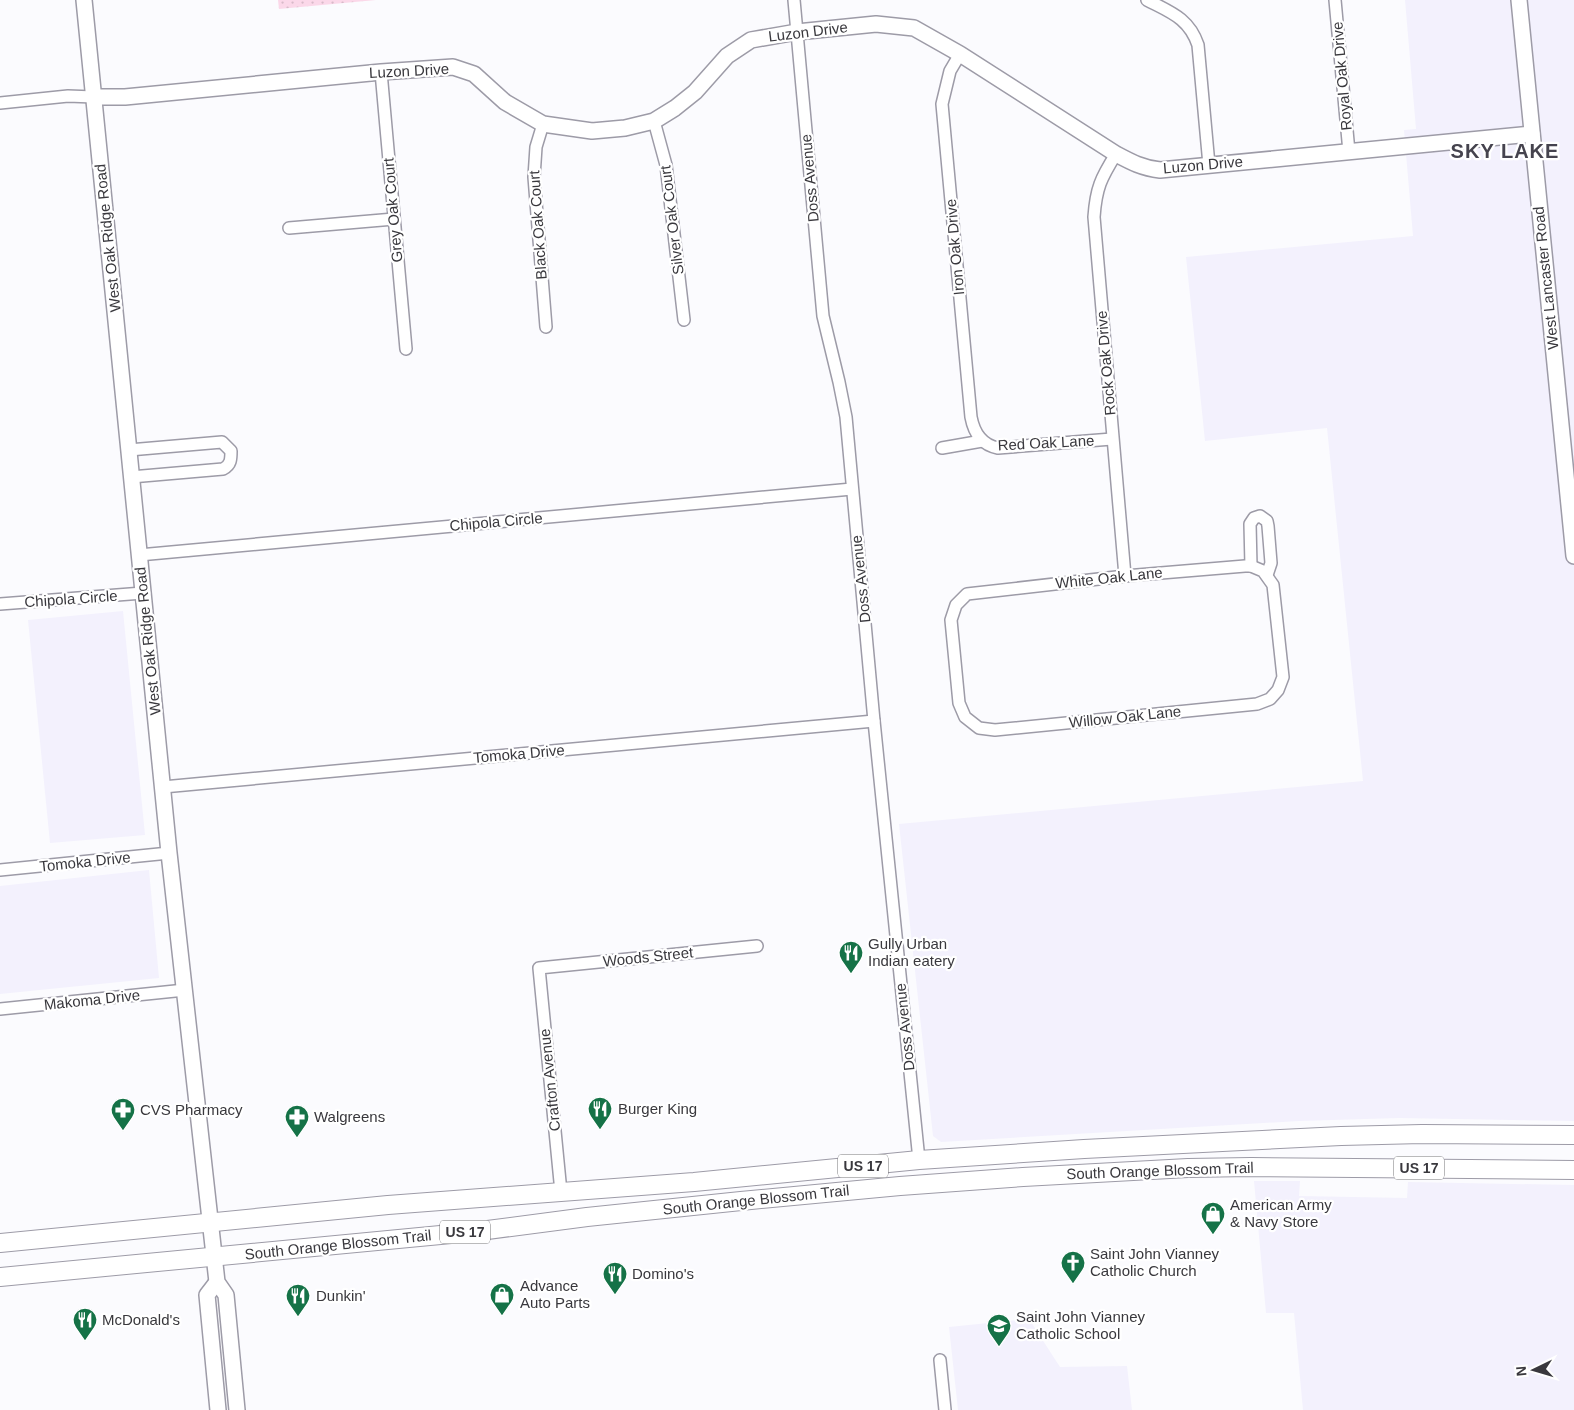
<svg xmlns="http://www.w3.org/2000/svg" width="1574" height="1410" font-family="Arial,sans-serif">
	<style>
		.built { fill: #f3f1fd }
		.grass { fill: url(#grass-dots) }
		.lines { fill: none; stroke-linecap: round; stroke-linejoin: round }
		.street-casing { stroke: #9d9ba7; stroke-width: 14 }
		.secondary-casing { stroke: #9d9ba7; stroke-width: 18 }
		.primary-casing { stroke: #9d9ba7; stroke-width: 20 }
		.street { stroke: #fff; stroke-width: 11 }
		.secondary { stroke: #fff; stroke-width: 15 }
		.primary { stroke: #fff; stroke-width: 18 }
		.labels { text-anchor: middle; stroke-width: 4.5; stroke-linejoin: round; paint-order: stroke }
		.shield { fill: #fff; stroke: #747477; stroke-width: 1 }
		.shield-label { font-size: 14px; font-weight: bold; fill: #39383d }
		.street-label { font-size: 15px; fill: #39383d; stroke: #fff }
		.poi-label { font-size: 15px; fill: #39383d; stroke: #fff; text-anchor: start }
		.district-label { font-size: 20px; font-weight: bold; letter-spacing: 1px; fill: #45434e; stroke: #fff }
	</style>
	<defs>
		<pattern id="grass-dots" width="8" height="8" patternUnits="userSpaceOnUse" patternTransform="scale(1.25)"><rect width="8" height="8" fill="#fbd8e9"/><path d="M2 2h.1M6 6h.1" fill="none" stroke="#d8bac9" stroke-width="1.8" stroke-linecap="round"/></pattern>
	</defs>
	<rect width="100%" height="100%" fill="#fbfbfe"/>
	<g class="built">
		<polygon points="1405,0 1574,0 1574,1121 1399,1118 1299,1121 941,1142 933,1136 899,824 1363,781 1327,428 1205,441 1186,257 1413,236 1404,130 1416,129"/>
		<polygon points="123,611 145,835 50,843 28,620"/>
		<polygon points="149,870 159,978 0,994 0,886"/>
		<polygon points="1254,1181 1300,1181 1299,1196 1407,1198 1408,1182 1574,1185 1574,1410 1303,1410 1294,1313 1266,1313"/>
		<polygon points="1029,1319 1060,1367 1127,1366 1132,1410 958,1410 949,1327"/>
	</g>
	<polygon class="grass" points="278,0 376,0 279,9"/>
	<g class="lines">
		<defs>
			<g id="street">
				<polyline points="794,0 823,316 839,382 846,417 874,721 919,1160"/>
				<path d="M1147,0c23,12 42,18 51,45l11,120"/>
				<polyline points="1335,0 1349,152"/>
				<path d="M960,54l-10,17 -8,33 29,313c3,16 11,28 27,31l114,-9"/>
				<polyline points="381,72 406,349"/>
				<polyline points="0,103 68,96 94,97"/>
				<polyline points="654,121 666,165 684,320"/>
				<polyline points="543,124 536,147 534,177 546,327"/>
				<path d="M1116,154c-15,24 -20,34 -22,63l31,359"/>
				<polyline points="289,228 394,219"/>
				<polyline points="942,448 982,441"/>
				<path d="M129,450l93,-8 9,9c0,8 0,14 -8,18l-92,8"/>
				<polyline points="139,555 852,489"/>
				<polygon points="1245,566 1251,566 1263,571 1273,585 1283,677 1278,690 1270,699 1257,704 995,730 979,728 965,717 959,703 951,620 956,605 967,594 1125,576"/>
				<polyline points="1251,566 1250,524 1254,518 1260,516 1267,521 1268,526 1271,563 1267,575"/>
				<polyline points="0,604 143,593"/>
				<polyline points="163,787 874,721"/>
				<polyline points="0,870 169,853"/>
				<polyline points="0,1009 185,990"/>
				<polyline points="561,1192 539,968 757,946"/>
				<polyline points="940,1360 945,1410"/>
			</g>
			<g id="secondary">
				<polyline points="84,0 169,853 217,1282 226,1295 237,1410"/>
				<polyline points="1519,0 1574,556"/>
				<path d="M94,97h31l256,-25 72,-5 21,7 31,28 38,22 49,7 33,-3 29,-7 21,-13 20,-16 32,-36 24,-16 46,-8 79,-8 38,4 46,26 156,100c15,8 26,14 44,16l372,-36"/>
				<polyline points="217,1282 207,1295 218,1410"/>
			</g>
			<g id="primary">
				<polyline points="0,1243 388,1205 694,1182 919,1160 1084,1149 1341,1136 1422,1134 1574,1135"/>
				<polyline points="0,1277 472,1232 587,1217 741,1201 900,1186 1023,1177 1188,1168 1251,1167 1574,1170"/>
			</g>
		</defs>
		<use href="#street" class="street-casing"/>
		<use href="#secondary" class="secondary-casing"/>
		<use href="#primary" class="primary-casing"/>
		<use href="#street" class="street"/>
		<use href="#secondary" class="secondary"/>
		<use href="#primary" class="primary"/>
	</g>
	<defs>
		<symbol id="restaurant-pin" viewBox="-11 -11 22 30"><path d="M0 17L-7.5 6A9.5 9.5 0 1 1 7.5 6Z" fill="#157247" stroke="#fff"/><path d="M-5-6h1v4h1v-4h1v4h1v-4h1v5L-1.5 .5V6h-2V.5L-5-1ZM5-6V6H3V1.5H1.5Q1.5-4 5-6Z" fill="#fff"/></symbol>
		<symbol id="pharmacy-pin" viewBox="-11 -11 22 30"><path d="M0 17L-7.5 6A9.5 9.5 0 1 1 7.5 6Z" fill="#157247" stroke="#fff"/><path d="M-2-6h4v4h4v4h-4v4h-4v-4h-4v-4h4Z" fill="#fff"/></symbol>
		<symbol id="shop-pin" viewBox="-11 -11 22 30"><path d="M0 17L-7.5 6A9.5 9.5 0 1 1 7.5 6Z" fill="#157247" stroke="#fff"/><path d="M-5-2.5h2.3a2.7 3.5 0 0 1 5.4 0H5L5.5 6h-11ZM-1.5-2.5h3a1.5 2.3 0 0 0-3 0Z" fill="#fff"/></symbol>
		<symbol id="church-pin" viewBox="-11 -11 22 30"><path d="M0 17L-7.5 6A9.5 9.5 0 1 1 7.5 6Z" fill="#157247" stroke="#fff"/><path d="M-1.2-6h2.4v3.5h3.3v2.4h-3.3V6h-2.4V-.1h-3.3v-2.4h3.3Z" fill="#fff"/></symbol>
		<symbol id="school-pin" viewBox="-11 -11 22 30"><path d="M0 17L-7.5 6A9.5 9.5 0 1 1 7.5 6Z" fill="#157247" stroke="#fff"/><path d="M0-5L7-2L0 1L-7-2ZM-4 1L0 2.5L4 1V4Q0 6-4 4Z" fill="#fff"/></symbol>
	</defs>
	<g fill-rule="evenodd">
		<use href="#restaurant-pin" x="837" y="939" width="28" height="38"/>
		<use href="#restaurant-pin" x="586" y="1095" width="28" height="38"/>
		<use href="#pharmacy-pin" x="109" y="1096" width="28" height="38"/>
		<use href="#pharmacy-pin" x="283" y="1103" width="28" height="38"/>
		<use href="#shop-pin" x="1199" y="1200" width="28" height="38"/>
		<use href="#church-pin" x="1059" y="1249" width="28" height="38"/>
		<use href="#restaurant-pin" x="601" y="1260" width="28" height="38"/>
		<use href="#shop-pin" x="488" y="1281" width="28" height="38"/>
		<use href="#restaurant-pin" x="284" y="1282" width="28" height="38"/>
		<use href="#restaurant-pin" x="71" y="1306" width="28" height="38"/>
		<use href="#school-pin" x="985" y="1312" width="28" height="38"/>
	</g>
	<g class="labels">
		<g class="shield">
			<rect x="838" y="1154.5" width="50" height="23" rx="4"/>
			<rect x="1394" y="1156.5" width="50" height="23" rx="4"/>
			<rect x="440" y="1220.5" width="50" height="23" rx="4"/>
		</g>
		<g class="shield-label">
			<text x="863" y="1171">US 17</text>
			<text x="1419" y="1173">US 17</text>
			<text x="465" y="1237">US 17</text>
		</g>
		<g class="street-label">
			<text transform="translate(808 32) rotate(-7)" y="5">Luzon Drive</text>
			<text transform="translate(409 71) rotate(-3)" y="5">Luzon Drive</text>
			<text transform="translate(1342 76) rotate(-95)" y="5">Royal Oak Drive</text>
			<text transform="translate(1203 165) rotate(-5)" y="5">Luzon Drive</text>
			<text transform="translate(810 178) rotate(-95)" y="5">Doss Avenue</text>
			<text transform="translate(393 210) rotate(-95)" y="5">Grey Oak Court</text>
			<text transform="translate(672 220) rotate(-97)" y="5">Silver Oak Court</text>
			<text transform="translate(538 225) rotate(-94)" y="5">Black Oak Court</text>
			<text transform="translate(108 238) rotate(-96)" y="5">West Oak Ridge Road</text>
			<text transform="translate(955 247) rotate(-95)" y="5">Iron Oak Drive</text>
			<text transform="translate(1546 278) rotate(-96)" y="5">West Lancaster Road</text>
			<text transform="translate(1106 363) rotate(-95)" y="5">Rock Oak Drive</text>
			<text transform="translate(1046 443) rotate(-3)" y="5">Red Oak Lane</text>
			<text transform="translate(496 522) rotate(-5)" y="5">Chipola Circle</text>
			<text transform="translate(1109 578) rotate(-6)" y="5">White Oak Lane</text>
			<text transform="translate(861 579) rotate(-96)" y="5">Doss Avenue</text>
			<text transform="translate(71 599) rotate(-4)" y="5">Chipola Circle</text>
			<text transform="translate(148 641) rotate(-96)" y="5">West Oak Ridge Road</text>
			<text transform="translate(1125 717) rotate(-6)" y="5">Willow Oak Lane</text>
			<text transform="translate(519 754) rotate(-5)" y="5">Tomoka Drive</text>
			<text transform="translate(85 862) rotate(-6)" y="5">Tomoka Drive</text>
			<text transform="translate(648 957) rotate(-6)" y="5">Woods Street</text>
			<text transform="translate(92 1000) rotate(-6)" y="5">Makoma Drive</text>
			<text transform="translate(905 1027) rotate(-96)" y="5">Doss Avenue</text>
			<text transform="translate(550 1080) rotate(-96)" y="5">Crafton Avenue</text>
			<text transform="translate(1160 1171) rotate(-2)" y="5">South Orange Blossom Trail</text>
			<text transform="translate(756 1200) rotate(-6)" y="5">South Orange Blossom Trail</text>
			<text transform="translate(338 1245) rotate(-6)" y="5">South Orange Blossom Trail</text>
		</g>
		<g class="poi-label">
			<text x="868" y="949">Gully Urban<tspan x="868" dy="17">Indian eatery</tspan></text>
			<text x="618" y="1114">Burger King</text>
			<text x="140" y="1115">CVS Pharmacy</text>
			<text x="314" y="1122">Walgreens</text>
			<text x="1230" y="1210">American Army<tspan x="1230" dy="17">&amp; Navy Store</tspan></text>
			<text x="1090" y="1259">Saint John Vianney<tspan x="1090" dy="17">Catholic Church</tspan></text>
			<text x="632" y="1279">Domino's</text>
			<text x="520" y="1291">Advance<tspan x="520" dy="17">Auto Parts</tspan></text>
			<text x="316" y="1301">Dunkin'</text>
			<text x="1016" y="1322">Saint John Vianney<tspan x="1016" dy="17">Catholic School</tspan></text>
			<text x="102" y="1325">McDonald's</text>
		</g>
		<g class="district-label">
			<text x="1505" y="158">SKY LAKE</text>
		</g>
	</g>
	<g transform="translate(1534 1370) rotate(265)" stroke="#ffffff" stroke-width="4" paint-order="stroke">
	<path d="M0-4L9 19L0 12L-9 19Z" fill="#39383d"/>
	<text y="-8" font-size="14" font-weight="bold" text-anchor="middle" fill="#39383d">N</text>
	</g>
</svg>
